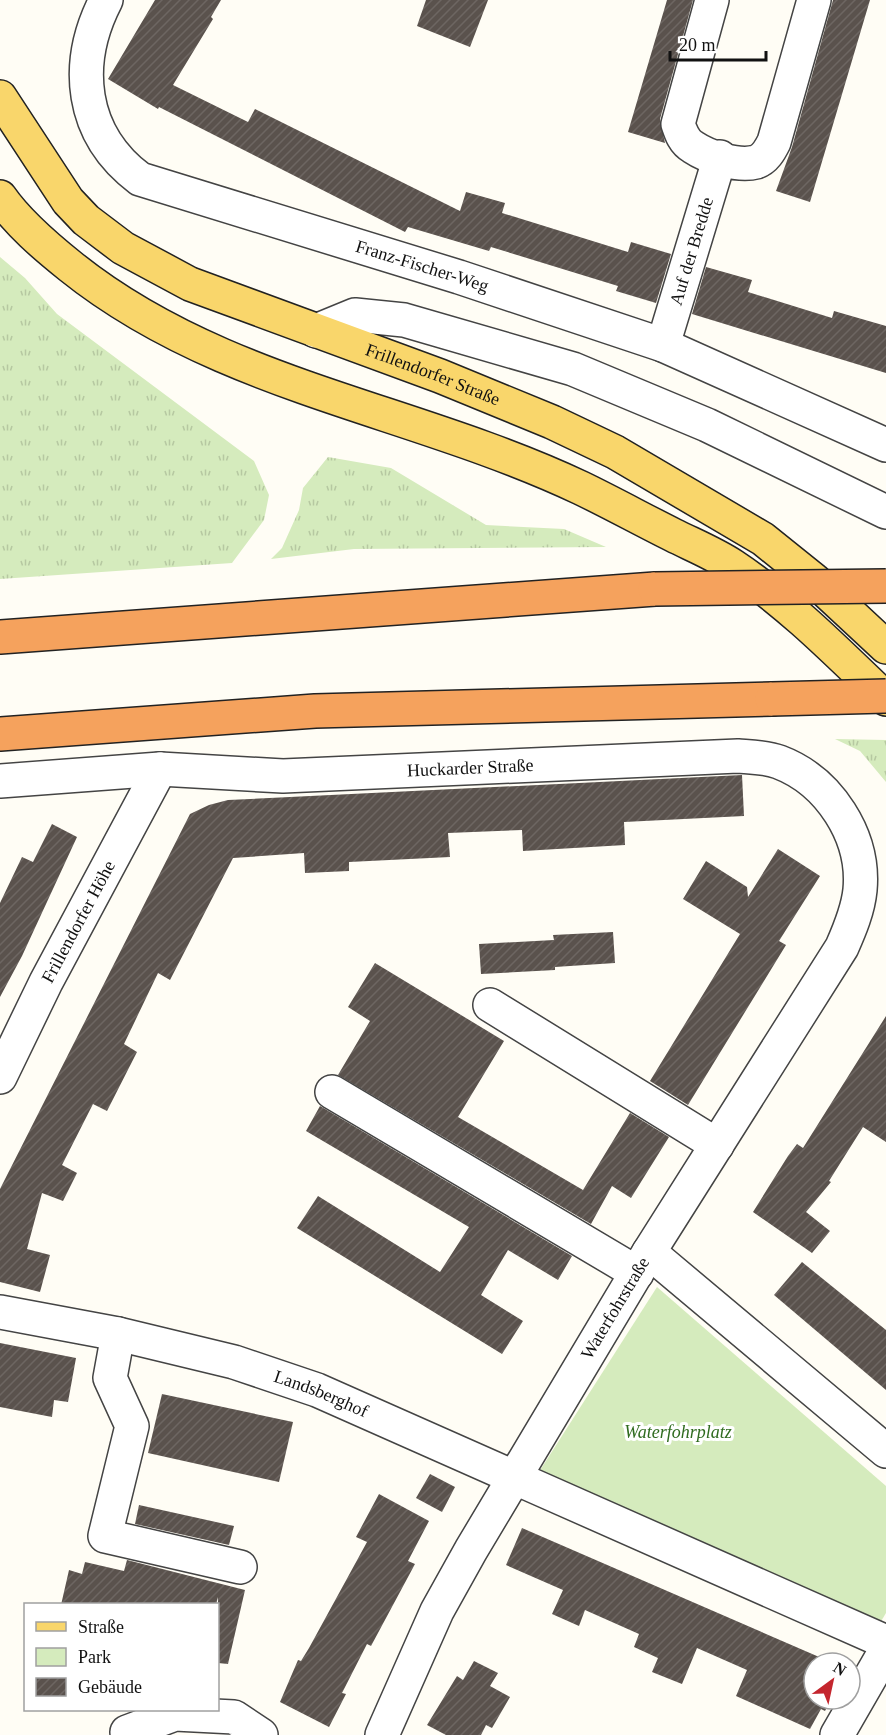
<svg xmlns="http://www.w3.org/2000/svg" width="886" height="1735" font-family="'Times New Roman',serif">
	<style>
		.grass { fill: url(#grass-tufts) }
		.park { fill: #d5ebbd }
		.building { fill: url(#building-hatch) }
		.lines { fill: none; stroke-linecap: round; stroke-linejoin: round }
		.minor-casing { stroke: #444; stroke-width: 36 }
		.major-casing { stroke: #222; stroke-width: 36 }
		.highway-casing { stroke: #222; stroke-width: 36 }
		.minor { stroke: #fff; stroke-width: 33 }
		.major { stroke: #f9d66b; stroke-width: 33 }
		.highway { stroke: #f5a25d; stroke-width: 33 }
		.highway-bridge-casing { stroke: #222; stroke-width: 36; stroke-linecap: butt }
		.highway-bridge { stroke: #f5a25d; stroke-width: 33 }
		.labels { text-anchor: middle; stroke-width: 6; stroke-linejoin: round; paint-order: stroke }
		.street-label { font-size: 18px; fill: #111; stroke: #fff }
		.park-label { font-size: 18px; font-style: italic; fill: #2f6b1f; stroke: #fff }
	</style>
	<defs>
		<pattern id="grass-tufts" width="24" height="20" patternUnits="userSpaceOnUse" patternTransform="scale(1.5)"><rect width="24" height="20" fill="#d5ebbd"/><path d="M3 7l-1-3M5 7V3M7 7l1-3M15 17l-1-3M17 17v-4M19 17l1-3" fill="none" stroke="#b6c8a1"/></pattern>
		<pattern id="building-hatch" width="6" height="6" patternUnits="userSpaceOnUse" patternTransform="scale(1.5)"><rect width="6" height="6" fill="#5a524d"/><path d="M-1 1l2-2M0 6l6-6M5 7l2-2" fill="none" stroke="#6d6662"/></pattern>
	</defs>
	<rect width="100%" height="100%" fill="#fffdf5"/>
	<g class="grass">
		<polygon points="0,257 25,278 57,314 254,461 269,495 264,520 232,563 0,579"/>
		<polygon points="328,457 391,468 486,525 564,529 606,547 354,549 271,559 282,548 299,510 303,488"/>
		<polygon points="835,739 886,740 886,782 860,751"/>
	</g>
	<polygon class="park" points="657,1287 886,1486 886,1613 877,1628 537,1475"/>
	<g class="building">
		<polygon points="155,0 221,0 211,17 213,19 173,85 248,122 255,109 460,211 466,192 505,203 502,213 628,252 631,242 671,254 656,303 616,291 618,286 491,247 489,251 408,227 405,232 159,107 158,109 108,79"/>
		<polygon points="426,0 488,0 470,47 417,26"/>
		<polygon points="667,0 693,0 660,119 665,143 628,132"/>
		<polygon points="833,0 870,0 810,202 776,191 792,147"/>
		<polygon points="706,267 752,280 748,292 832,318 834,311 886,326 886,373 692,314"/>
		<polygon points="742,775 744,816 624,822 625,845 523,851 522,830 448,833 450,857 349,862 349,871 305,873 304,853 233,858 170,980 158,973 124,1044 137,1052 107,1111 93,1104 62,1165 77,1173 63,1201 42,1193 27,1249 50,1255 40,1292 0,1282 0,1189 190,814 209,805 228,800"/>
		<polygon points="52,824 77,837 22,956 0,997 0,903 22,857 33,862"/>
		<polygon points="778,849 820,876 779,941 786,945 688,1105 650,1081 740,934 683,899 706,861 747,887 748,897"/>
		<polygon points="613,932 615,963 555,967 555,970 481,974 479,944 554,940 553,935"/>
		<polygon points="375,963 504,1041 458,1117 583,1190 630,1113 669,1137 631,1198 612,1186 591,1224 338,1075 370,1021 348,1007"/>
		<polygon points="886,1016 886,1142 863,1127 829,1181 831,1182 806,1212 830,1231 812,1253 753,1212 788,1156 797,1144 803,1148"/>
		<polygon points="320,1106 572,1256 558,1280 508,1250 481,1295 523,1321 502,1354 297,1228 318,1196 440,1272 469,1227 306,1131"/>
		<polygon points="802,1262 886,1330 886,1390 774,1295"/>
		<polygon points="0,1343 76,1358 68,1402 54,1400 52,1417 0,1407"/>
		<polygon points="162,1394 293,1422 279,1482 148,1453"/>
		<polygon points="430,1474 455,1487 442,1512 416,1498"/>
		<polygon points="379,1494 429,1521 408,1561 415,1564 371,1646 367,1644 342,1693 346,1694 329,1727 280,1702 298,1660 301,1661 309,1648 367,1542 356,1537"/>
		<polygon points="139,1505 234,1526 229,1545 135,1524"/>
		<polygon points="522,1528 833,1663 814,1663 814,1699 831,1699 825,1711 821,1709 810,1729 736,1696 747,1670 697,1648 682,1684 652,1672 658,1658 634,1647 639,1634 585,1610 579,1626 552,1614 563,1590 506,1565"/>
		<polygon points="127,1560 245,1590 228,1664 218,1663 218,1597 216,1605 61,1605 69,1570 82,1574 85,1562 124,1571"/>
		<polygon points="474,1661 498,1673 490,1686 510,1697 492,1728 486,1725 481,1735 446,1735 427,1725 457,1676 463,1680"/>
	</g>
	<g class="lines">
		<defs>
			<g id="minor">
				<path id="s1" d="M106,0c-33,64 -26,134 34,179l319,98 204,68 223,100"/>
				<path d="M712,0l-34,124c3,9 6,18 15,23 15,10 45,20 63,15 9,-3 14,-12 18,-20l40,-142"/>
				<polyline points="316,331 355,315 404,320 573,369 707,425 886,512"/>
				<path id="s2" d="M663,345l57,-188"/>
				<path id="s3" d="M0,781l160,-12 123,7 455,-20c14,1 28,1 41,6 50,19 86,74 81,128 -2,20 -10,39 -18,57l-193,305 -178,298 -34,61 -55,124"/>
				<polyline points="490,1005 717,1145"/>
				<path id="s4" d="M0,1077l46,-95 114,-213"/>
				<polyline points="332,1092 637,1273"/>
				<polyline points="649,1252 886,1451"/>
				<path id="s5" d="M0,1312l118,22 116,28 83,28 569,252"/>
				<polyline points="118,1334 110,1378 132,1426 105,1536 240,1567"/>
				<polyline points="127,1732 175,1714 234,1717 261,1735"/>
				<polyline points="837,1735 886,1650"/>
			</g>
			<g id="major">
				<path id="s6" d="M0,97l68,104 18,19 37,28 67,36 250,92 112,46 63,30 148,87 51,41 72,67"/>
				<path d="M0,197c18,26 45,49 70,69 149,120 342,142 511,222 31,15 62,32 92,47 20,10 42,19 60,31 57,38 104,86 153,133"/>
			</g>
			<g id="highway">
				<polyline points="0,637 655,589"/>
				<polyline points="0,734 315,711 772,699"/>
			</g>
		</defs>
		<use href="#minor" class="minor-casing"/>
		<use href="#major" class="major-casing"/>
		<use href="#highway" class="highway-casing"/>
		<use href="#minor" class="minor"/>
		<use href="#major" class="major"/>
		<use href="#highway" class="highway"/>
		<defs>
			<g id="highway-bridge">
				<polyline points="655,589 886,586"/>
				<polyline points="772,699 886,696"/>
			</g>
		</defs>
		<use href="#highway-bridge" class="highway-bridge-casing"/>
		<use href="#highway-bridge" class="highway-bridge"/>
	</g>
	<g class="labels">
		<g class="street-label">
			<text dy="6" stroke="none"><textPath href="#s2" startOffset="98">Auf der Bredde</textPath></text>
			<text dy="6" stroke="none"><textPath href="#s1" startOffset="495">Franz-Fischer-Weg</textPath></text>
			<text dy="6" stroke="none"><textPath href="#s6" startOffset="532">Frillendorfer Straße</textPath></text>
			<text dy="6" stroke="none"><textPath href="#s3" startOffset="471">Huckarder Straße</textPath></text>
			<text dy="6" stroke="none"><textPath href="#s4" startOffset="174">Frillendorfer Höhe</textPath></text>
			<text transform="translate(615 1308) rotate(-59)" y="6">Waterfohrstraße</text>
			<text dy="6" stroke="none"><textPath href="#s5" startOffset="332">Landsberghof</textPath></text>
		</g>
		<g class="park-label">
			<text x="678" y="1438">Waterfohrplatz</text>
		</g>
	</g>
	<rect x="24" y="1603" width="195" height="108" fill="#ffffff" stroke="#a0a0a0" stroke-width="1.5"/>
	<rect x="36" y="1622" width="30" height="9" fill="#f9d66b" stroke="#a0a0a0" stroke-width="1.5"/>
	<text x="78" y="1633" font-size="18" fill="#111111">Straße</text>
	<rect x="36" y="1648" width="30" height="18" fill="#d5ebbd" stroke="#a0a0a0" stroke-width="1.5"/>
	<text x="78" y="1663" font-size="18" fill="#111111">Park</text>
	<rect x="36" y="1678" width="30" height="18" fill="url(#building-hatch)" stroke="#a0a0a0" stroke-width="1.5"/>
	<text x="78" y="1693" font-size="18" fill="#111111">Gebäude</text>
	<g transform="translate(832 1681) rotate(33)"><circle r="28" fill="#ffffff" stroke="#a0a0a0" stroke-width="1.5"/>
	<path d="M0-4.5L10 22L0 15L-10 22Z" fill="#c4262e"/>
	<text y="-9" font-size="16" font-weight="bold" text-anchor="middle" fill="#111111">N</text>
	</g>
	<path d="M670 51v9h96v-9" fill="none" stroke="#111111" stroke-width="3"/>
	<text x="679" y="51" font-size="18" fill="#111111" stroke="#ffffff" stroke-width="4.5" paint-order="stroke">20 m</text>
</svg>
